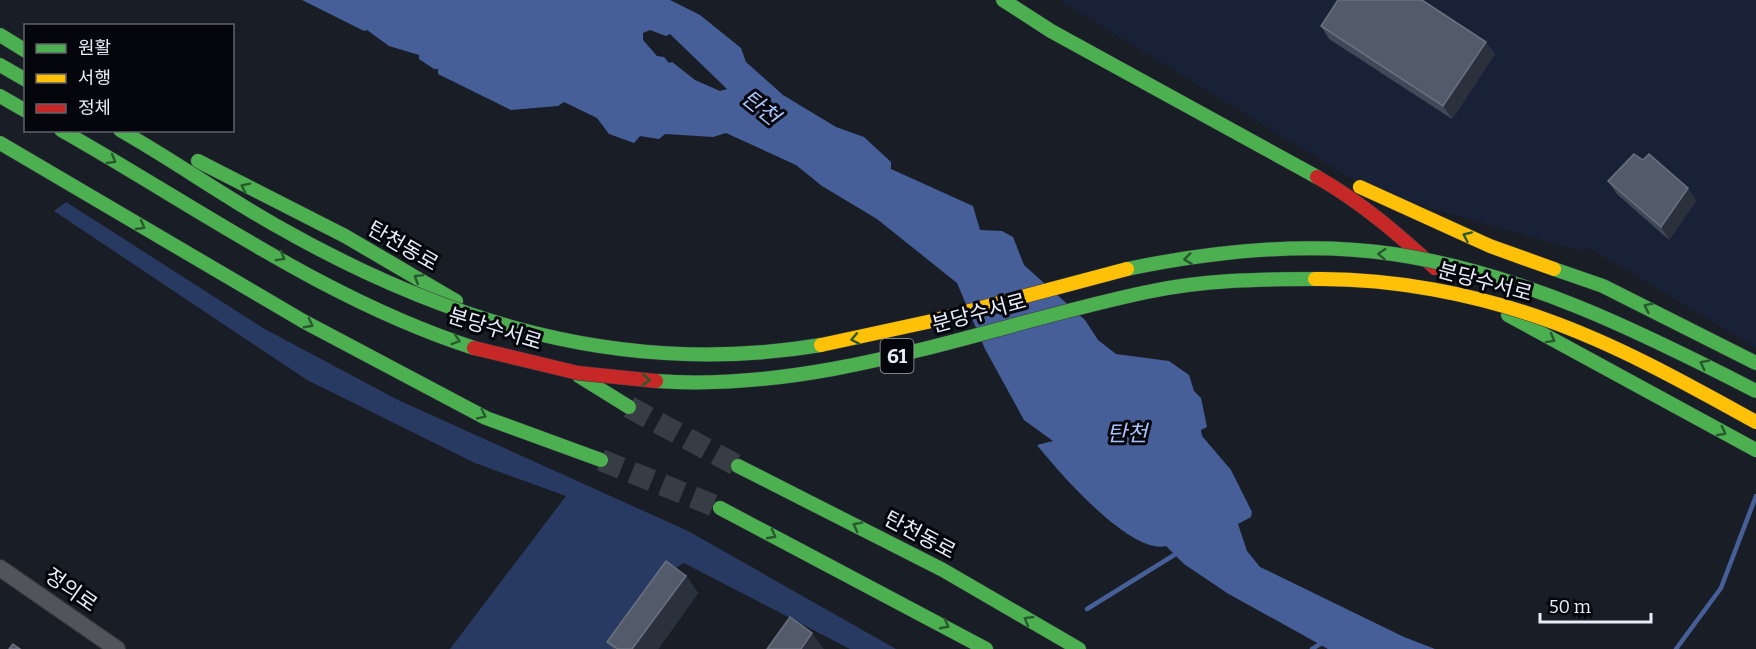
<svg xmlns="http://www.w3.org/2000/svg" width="1756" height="649" font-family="Bitter,'Noto Sans KR',serif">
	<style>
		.built { fill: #182135 }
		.green { fill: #293a62 }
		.water { fill: #465f99; fill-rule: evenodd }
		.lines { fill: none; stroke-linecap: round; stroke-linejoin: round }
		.stream { stroke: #465f99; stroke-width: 4.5 }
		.secondary-tunnel { stroke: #383c45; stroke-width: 22; stroke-dasharray: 22 11; stroke-linecap: butt }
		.street-casing { stroke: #373940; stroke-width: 18 }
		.fast-casing { stroke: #373940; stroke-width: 15 }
		.slow-casing { stroke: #373940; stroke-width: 15 }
		.jam-casing { stroke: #373940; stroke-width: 15 }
		.street { stroke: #51545a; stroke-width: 16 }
		.fast { stroke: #4caf50; stroke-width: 14 }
		.slow { stroke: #ffc107; stroke-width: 14 }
		.jam { stroke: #c62828; stroke-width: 14 }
		.fast-bridge-casing { stroke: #373940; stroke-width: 15; stroke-linecap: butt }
		.slow-bridge-casing { stroke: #373940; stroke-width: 15; stroke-linecap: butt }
		.jam-bridge-casing { stroke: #373940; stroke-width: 15; stroke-linecap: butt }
		.fast-bridge { stroke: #4caf50; stroke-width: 14 }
		.slow-bridge { stroke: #ffc107; stroke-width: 14 }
		.jam-bridge { stroke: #c62828; stroke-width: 14 }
		.wall { fill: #414858 }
		.shaded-wall { fill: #2a303c }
		.building { fill: #535a69; stroke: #6a7180; stroke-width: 1.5 }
		.oneway { stroke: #285a2e }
		.labels { text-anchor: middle; stroke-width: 6; stroke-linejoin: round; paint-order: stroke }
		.shield { fill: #04060c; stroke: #a3a7b1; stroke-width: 1.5 }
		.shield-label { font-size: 20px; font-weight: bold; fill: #e7ecf8 }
		.street-label { font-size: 21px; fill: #e7ecf8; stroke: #04060c }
		.water-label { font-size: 22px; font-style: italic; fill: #a8c1f7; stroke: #04060c }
	</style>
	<rect width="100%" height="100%" fill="#191d25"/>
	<polygon class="built" points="1059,0 1756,0 1756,348 1590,248 1577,250 1373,192"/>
	<polygon class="green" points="66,202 263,328 398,400 688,531 896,649 850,649 684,563 674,569 615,649 450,649 566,496 475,463 307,380 54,211"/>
	<path class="water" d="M302,0h368l30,15 41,33 5,14 37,33 53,32 28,10 27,25v7l82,37 7,24 22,1 11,6 11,28 61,55 13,20 18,14 53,7 20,14 5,16 7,7 6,29 -6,3 1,6 29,34 21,42 -1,5 -13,7 9,27 13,16 144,70 31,12h-107l-101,-56 -43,-29 -18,-18c-36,9 -108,-75 -129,-101l16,-4 -29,-21 -39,-71 -28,-66 -80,-64 -55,-33 -26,-21 -70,-32 -13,4 -48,-3 -6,5 -19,-3 -6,7 -25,-9 -12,-16 -33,-16 -6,4 -47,4 -73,-36v-5h-4l-15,-10v-4l-30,-9 -22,-16 -3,1zM650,30l16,6 4,-2 57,55 -7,2 -25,-11 -23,-18 -3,1 -5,-6 -7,-1 -14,-16v-7z"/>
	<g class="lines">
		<g class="stream">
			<polyline points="1087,609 1179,552"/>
			<polyline points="1312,649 1325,641"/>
			<polyline points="1676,649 1721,588 1756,496"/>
		</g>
		<g class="secondary-tunnel">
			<polyline points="629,407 738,466"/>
			<polyline points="601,460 720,508"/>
		</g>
		<defs>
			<polyline id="street" points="0,568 117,649"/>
			<g id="fast">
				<polyline points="1003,0 1051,31 1317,177"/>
				<polyline points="0,35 26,51"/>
				<polyline points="0,65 26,80"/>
				<polyline points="0,96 26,111"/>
				<polyline points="0,143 303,321 486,418 601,460"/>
				<polyline points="198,161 345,236 456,301"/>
				<polyline points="1554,269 1603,286 1756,363"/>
				<polyline points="1508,315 1756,450"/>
				<polyline points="579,376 629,407"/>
				<polyline points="738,466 943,570 1079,649"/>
				<polyline points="720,508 986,649"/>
			</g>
			<polyline id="slow" points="1360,187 1490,246 1554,269"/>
			<path id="jam" d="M1317,177c44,25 81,57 118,91"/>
		</defs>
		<use href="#street" class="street-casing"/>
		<use href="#fast" class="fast-casing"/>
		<use href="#slow" class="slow-casing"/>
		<use href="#jam" class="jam-casing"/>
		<use href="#street" class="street"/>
		<use href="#fast" class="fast"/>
		<use href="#slow" class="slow"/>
		<use href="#jam" class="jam"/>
		<defs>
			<g id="fast-bridge">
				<path d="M61,130c135,76 264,170 413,218"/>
				<path d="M120,130c53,30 102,65 155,95 170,97 348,153 546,120"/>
				<path d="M1127,269c87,-18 178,-28 266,-15 129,19 248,78 363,137"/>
				<path d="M656,381c169,12 329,-55 491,-89 55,-12 112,-13 168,-13"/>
			</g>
			<g id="slow-bridge">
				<path d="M1315,279c77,-1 160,15 232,41 73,26 142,65 209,102"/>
				<polyline points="821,345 932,321 1127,269"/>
			</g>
			<polyline id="jam-bridge" points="474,348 578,373 656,381"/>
		</defs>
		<use href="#fast-bridge" class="fast-bridge-casing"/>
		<use href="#slow-bridge" class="slow-bridge-casing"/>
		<use href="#jam-bridge" class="jam-bridge-casing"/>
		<use href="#fast-bridge" class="fast-bridge"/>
		<use href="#slow-bridge" class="slow-bridge"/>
		<use href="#jam-bridge" class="jam-bridge"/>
	</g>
	<g class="wall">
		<polygon points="1321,26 1495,54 1452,119 1329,39"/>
		<polygon points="1608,181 1688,188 1696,201 1669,240 1617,194"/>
		<polygon points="686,576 698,593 658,649 613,649 607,642"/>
	</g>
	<g class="shaded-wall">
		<polygon points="1486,42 1495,54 1452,119 1443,106"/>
		<polygon points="1688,188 1696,201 1669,240 1661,227"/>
		<polygon points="686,576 698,593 658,649 632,649"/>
		<polygon points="812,633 824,649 801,649"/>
	</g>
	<g class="building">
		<polygon points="1338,0 1422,0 1486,42 1443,106 1321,26"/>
		<polygon points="1634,154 1643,160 1649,154 1688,188 1661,227 1608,181"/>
		<polygon points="666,561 686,576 632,649 618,649 607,642"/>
		<polygon points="790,617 812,633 801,649 767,649"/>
		<polygon points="13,644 20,649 9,649"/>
	</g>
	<defs><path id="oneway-chevron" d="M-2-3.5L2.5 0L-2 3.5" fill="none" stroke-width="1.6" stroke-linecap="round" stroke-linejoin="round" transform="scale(1.5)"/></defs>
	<g class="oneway">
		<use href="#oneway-chevron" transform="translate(112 160) rotate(30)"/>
		<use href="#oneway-chevron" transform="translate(245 187) rotate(-154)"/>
		<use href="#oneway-chevron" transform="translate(141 226) rotate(30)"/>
		<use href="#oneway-chevron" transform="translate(1467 236) rotate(-156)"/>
		<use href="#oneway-chevron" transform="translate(1382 254) rotate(-177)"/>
		<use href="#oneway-chevron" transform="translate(281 257) rotate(29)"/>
		<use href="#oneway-chevron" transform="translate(1188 259) rotate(173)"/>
		<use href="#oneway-chevron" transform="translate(418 278) rotate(-148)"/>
		<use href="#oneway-chevron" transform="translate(1648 307) rotate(-155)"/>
		<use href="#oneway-chevron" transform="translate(309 324) rotate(28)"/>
		<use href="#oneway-chevron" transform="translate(855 339) rotate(169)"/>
		<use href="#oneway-chevron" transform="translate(1551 339) rotate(29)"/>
		<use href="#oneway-chevron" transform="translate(456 340) rotate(18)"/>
		<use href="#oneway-chevron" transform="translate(1704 364) rotate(-153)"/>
		<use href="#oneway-chevron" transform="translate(646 380) rotate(4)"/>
		<use href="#oneway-chevron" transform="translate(482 415) rotate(26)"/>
		<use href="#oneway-chevron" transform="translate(1722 432) rotate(28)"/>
		<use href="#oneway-chevron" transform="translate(857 526) rotate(-153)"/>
		<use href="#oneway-chevron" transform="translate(772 535) rotate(28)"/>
		<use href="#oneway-chevron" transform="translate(1028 620) rotate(-150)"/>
		<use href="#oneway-chevron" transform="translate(945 625) rotate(28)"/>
	</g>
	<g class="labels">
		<rect class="shield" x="880.5" y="339" width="33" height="34" rx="4.5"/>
		<g class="shield-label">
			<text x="897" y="363">61</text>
		</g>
		<g class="street-label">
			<text transform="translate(403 246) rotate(30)" y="7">탄천동로</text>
			<text transform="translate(1485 282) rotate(15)" y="7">분당수서로</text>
			<text transform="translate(979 313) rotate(-15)" y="7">분당수서로</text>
			<text transform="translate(495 329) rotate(17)" y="7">분당수서로</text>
			<text transform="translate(920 535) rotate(28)" y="7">탄천동로</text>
			<text transform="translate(71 590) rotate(35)" y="7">정의로</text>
		</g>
		<g class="water-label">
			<text transform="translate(761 107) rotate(39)" y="8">탄천</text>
			<text x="1127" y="441">탄천</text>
		</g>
	</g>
	<rect x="24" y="24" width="210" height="108" fill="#04060c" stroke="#5f626a" stroke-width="1.5"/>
	<rect x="36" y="44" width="30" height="9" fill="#4caf50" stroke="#5f626a" stroke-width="1.5"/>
	<text x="78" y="54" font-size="18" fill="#e7ecf8">원활</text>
	<rect x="36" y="74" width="30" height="9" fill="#ffc107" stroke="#5f626a" stroke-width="1.5"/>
	<text x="78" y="84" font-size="18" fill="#e7ecf8">서행</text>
	<rect x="36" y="104" width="30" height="9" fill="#c62828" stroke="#5f626a" stroke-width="1.5"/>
	<text x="78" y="114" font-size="18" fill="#e7ecf8">정체</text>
	<path d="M1540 613v9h111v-9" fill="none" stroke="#e7ecf8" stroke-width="3"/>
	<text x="1549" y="613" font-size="18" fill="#e7ecf8" stroke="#04060c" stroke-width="4.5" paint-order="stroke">50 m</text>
</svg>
